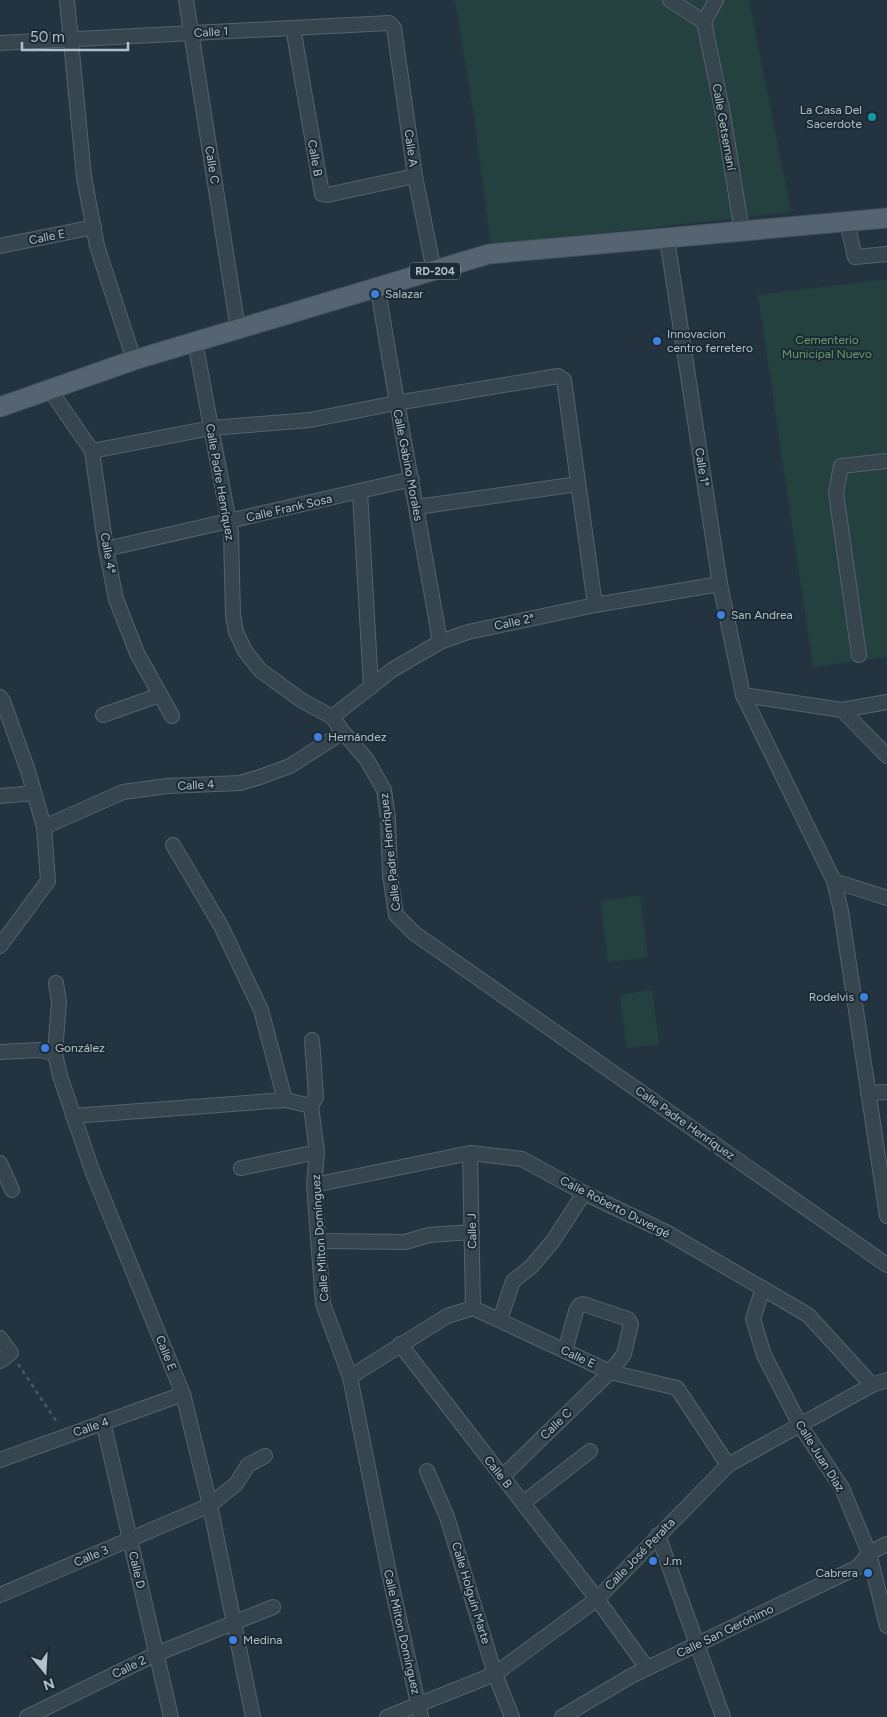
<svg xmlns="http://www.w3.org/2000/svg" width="887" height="1717" font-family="Figtree,sans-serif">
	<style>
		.green { fill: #25413f }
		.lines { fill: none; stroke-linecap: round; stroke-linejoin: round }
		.minor-casing { stroke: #55636d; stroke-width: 16 }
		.major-casing { stroke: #43515b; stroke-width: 21 }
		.path { stroke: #435d5b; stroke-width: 2.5; stroke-dasharray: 4 4; stroke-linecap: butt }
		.minor { stroke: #37454f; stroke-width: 14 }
		.major { stroke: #556470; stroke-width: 19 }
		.culture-dot { fill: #0f9aa8; stroke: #1c2a34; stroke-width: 2 }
		.shop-dot { fill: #3f7fe0; stroke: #1c2a34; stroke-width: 2 }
		.labels { text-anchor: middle; stroke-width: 4; stroke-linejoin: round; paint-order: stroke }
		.shield { fill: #1c2a34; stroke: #86939d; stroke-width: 1 }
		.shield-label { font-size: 11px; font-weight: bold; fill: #b3c0ca }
		.street-label { font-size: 12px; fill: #b3c0ca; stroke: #1c2a34 }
		.poi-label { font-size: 12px; fill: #b3c0ca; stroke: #1c2a34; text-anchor: start }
		.park-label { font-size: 12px; fill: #689d6c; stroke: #1c2a34 }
	</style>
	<rect width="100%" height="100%" fill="#233440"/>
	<g class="green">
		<polygon points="455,0 749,0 791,212 491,245 474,116"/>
		<polygon points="887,279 887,657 813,667 758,295"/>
		<polygon points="640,896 648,957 608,962 601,901"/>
		<polygon points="652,990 659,1044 627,1048 620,995"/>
	</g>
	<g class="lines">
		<defs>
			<g id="minor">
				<polyline points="67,0 84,177 97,246 134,360"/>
				<polyline points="186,0 238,329"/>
				<polyline points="670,0 704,22"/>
				<polyline points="716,0 704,22 723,114 742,232"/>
				<polyline points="293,28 322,194 327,195 415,176"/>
				<polyline points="0,43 389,23 394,28 415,176 434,271"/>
				<polyline points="847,222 855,257 887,254"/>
				<polyline points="667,239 720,584 743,695"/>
				<polyline points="0,246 94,227"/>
				<path d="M378,288c18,118 42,236 62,354"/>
				<polyline points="195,342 231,533 233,615 236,632 245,651 260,670 301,700 332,717 343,732 367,760 384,790 388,818 390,875 396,915 414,933 887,1265"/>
				<polyline points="50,390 92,451 106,549 116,599 137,653 172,716"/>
				<polyline points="92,451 211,428 310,420 396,403 558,376 564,380 595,605"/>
				<polyline points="360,492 371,687"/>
				<polyline points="417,507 578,484"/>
				<polyline points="106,549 412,479"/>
				<polyline points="859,655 836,493 841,466 887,461"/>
				<polyline points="0,697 3,701 28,771 44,827 48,881 0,946"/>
				<polyline points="842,710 887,702"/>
				<polyline points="103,715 160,695"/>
				<polyline points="332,717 392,670 440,642 468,632 595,605 720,584"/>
				<polyline points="887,756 842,710 743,695 834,881 841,911 887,1216"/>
				<polyline points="0,796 34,793"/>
				<polyline points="44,827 123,792 167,786 240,783 260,777 290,766 343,732"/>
				<polyline points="173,845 221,926 261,1010 285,1100"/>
				<polyline points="834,881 887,898"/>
				<polyline points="0,1052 39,1050 55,1053 60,1076 93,1173 183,1394 210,1505 253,1717"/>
				<polyline points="55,1053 59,1002 56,983"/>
				<polyline points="868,1093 887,1092"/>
				<polyline points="311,1106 316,1097 312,1040"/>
				<polyline points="73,1116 285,1100 311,1106 317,1152 314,1185 323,1304 350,1377 389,1573 421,1717"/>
				<polyline points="470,1153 473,1308"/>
				<polyline points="0,1163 12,1190"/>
				<polyline points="241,1168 317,1152"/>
				<polyline points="314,1185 470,1153 522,1159 584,1193 666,1232 808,1315 872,1385"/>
				<polyline points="319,1241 405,1242 429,1235 472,1232"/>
				<polyline points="763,1288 753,1319 764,1355 800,1425 842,1488 869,1553 887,1626"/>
				<polyline points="500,1320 513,1281 531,1267 553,1241 584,1193"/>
				<polyline points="0,1338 11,1353 0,1361"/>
				<polyline points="400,1344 597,1599 647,1668"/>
				<polyline points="350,1377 447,1316 473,1308 610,1372 677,1388 728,1465"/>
				<polyline points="103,1422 171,1717"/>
				<polyline points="0,1460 183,1394"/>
				<polyline points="427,1471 447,1517 495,1674 512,1717"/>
				<polyline points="502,1477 610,1372 624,1354 631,1324 628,1319 583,1304 579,1306 576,1311 565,1351"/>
				<polyline points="523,1503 590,1451"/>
				<polyline points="658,1535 723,1717"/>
				<polyline points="0,1595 210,1505 236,1484 248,1465 265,1456"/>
				<polyline points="27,1717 156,1654 273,1607"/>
				<polyline points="387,1717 495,1674 597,1599 728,1465 872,1385 887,1380"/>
				<polyline points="562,1717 631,1676 858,1567 869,1553 887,1544"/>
			</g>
			<polyline id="major" points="0,407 134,360 489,254 887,218"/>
		</defs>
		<use href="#minor" class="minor-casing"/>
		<use href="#major" class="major-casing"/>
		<polyline class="path" points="18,1364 58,1424"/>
		<use href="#minor" class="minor"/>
		<use href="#major" class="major"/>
	</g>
	<circle class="culture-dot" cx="872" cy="117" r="5"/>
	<g class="shop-dot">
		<circle cx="375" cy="294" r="5"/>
		<circle cx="657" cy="341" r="5"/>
		<circle cx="721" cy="615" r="5"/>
		<circle cx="318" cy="737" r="5"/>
		<circle cx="864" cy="997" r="5"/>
		<circle cx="45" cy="1048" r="5"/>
		<circle cx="653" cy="1561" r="5"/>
		<circle cx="868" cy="1573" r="5"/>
		<circle cx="233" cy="1640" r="5"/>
	</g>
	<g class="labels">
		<rect class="shield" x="410" y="262.5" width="50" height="17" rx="4"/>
		<g class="shield-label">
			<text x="435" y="275">RD-204</text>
		</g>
		<g class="street-label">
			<text transform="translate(211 32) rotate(-3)" y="4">Calle 1</text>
			<text transform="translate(724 127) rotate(80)" y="4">Calle Getsemaní</text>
			<text transform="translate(411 148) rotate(82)" y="4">Calle A</text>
			<text transform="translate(315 158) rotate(80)" y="4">Calle B</text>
			<text transform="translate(212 165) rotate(81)" y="4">Calle C</text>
			<text transform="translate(47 237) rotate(-11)" y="4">Calle E</text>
			<text transform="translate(408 465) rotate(79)" y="4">Calle Gabino Morales</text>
			<text transform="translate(702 467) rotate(81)" y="4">Calle 1ª</text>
			<text transform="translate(220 482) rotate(80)" y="4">Calle Padre Henríquez</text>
			<text transform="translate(289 508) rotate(-13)" y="4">Calle Frank Sosa</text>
			<text transform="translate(108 553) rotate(80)" y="4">Calle 4ª</text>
			<text transform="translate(514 622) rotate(-12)" y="4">Calle 2ª</text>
			<text transform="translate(196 785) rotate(-3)" y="4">Calle 4</text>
			<text transform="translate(390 852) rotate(-96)" y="4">Calle Padre Henríquez</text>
			<text transform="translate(685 1123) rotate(35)" y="4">Calle Padre Henríquez</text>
			<text transform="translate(615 1207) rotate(27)" y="4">Calle Roberto Duvergé</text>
			<text transform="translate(472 1231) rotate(-91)" y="4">Calle J</text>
			<text transform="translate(320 1238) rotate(-94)" y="4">Calle Milton Domínguez</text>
			<text transform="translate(166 1353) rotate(68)" y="4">Calle E</text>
			<text transform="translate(578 1357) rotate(25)" y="4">Calle E</text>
			<text transform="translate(556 1424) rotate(-44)" y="4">Calle C</text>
			<text transform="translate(91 1427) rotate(-19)" y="4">Calle 4</text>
			<text transform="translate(820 1456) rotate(58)" y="4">Calle Juan Díaz</text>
			<text transform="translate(498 1472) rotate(52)" y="4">Calle B</text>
			<text transform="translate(640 1554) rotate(-46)" y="4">Calle José Peralta</text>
			<text transform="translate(91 1556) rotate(-23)" y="4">Calle 3</text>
			<text transform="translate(137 1570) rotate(77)" y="4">Calle D</text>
			<text transform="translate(471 1593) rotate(73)" y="4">Calle Holguín Marte</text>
			<text transform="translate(725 1631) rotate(-26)" y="4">Calle San Gerónimo</text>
			<text transform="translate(402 1632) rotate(77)" y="4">Calle Milton Domínguez</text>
			<text transform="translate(129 1667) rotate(-26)" y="4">Calle 2</text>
		</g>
		<g class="poi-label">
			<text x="862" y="114" text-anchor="end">La Casa Del<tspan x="862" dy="14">Sacerdote</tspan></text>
			<text x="385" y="298">Salazar</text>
			<text x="667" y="338">Innovacion<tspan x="667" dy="14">centro ferretero</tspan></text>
			<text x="731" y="619">San Andrea</text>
			<text x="328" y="741">Hernández</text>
			<text x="854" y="1001" text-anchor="end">Rodelvis</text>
			<text x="55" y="1052">González</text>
			<text x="663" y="1565">J.m</text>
			<text x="858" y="1577" text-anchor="end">Cabrera</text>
			<text x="243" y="1644">Medina</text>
		</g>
		<g class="park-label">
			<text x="827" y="344">Cementerio<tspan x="827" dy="14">Municipal Nuevo</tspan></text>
		</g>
	</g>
	<g transform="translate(45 1672) rotate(162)" stroke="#1c2a34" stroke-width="4" paint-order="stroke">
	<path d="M0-4L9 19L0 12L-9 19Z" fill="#b3c0ca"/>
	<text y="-8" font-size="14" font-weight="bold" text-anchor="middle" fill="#b3c0ca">N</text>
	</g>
	<path d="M22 42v8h106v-8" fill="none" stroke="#b3c0ca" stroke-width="2.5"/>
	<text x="30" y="42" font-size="15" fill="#b3c0ca" stroke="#1c2a34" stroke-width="4" paint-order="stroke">50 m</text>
</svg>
